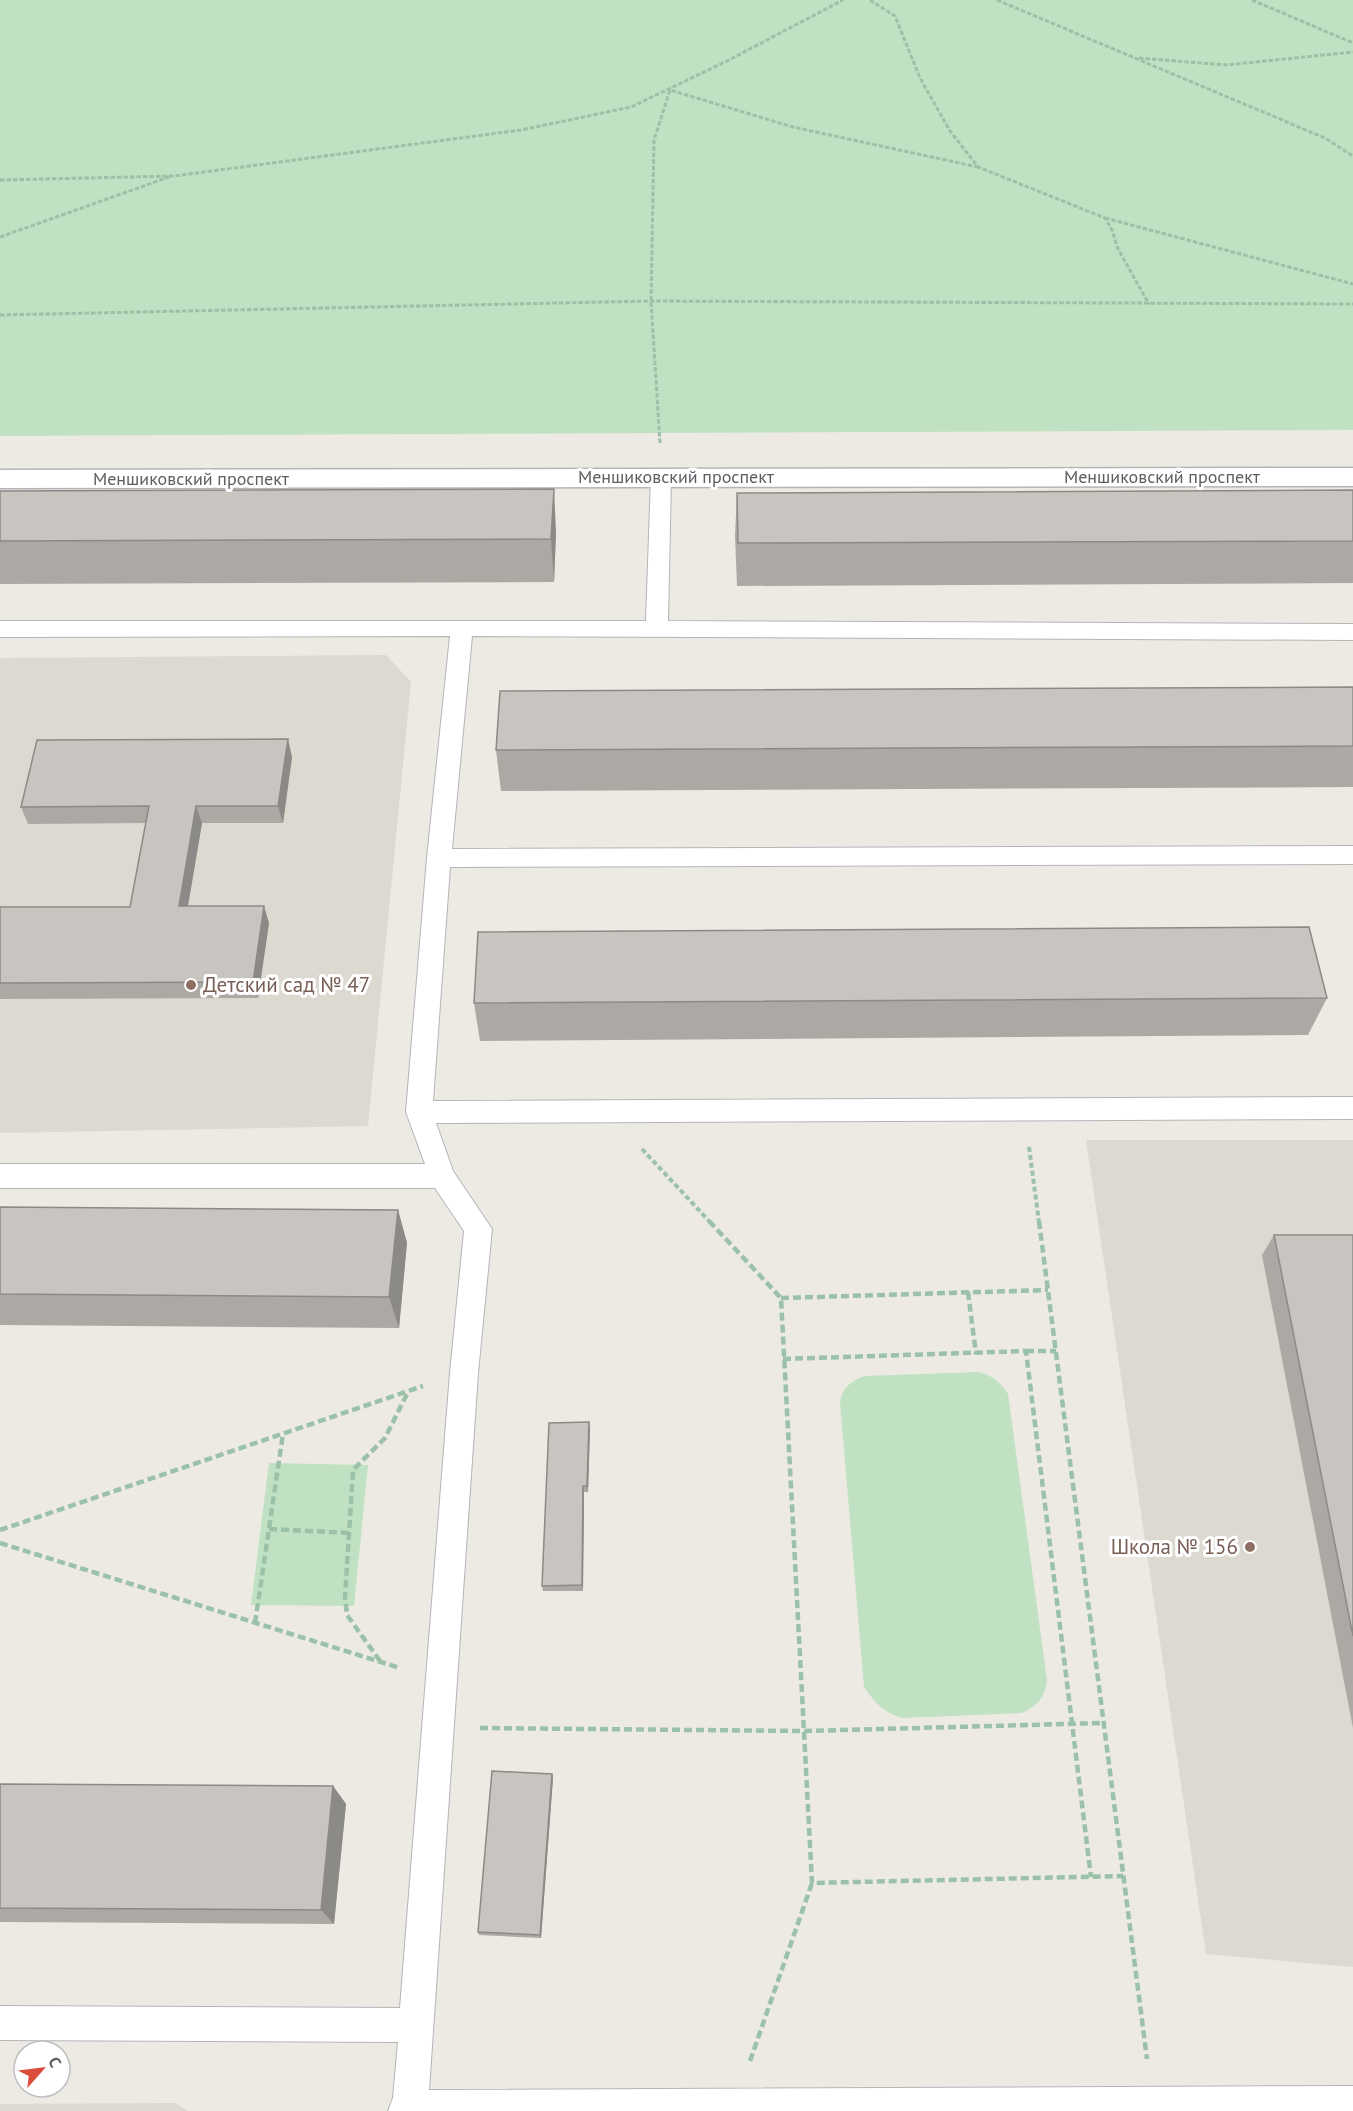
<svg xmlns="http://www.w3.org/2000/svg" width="1353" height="2111" font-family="'PT Sans',sans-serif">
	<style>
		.education { fill: #dcd9d1 }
		.green { fill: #c1e2c2 }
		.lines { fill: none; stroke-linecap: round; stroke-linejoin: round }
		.service-casing { stroke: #b3b5b9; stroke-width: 2 }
		.minor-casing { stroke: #b3b5b9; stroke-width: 3 }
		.path-far2 { stroke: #9bc2a8; stroke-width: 3; stroke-dasharray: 4.5 2; stroke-linecap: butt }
		.path-far1 { stroke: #9bc2a8; stroke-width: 4; stroke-dasharray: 5 3; stroke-linecap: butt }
		.path { stroke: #9bc2a8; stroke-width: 4.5; stroke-dasharray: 8 4; stroke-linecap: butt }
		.service { fill: #fff; fill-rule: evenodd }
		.minor { fill: #fff; fill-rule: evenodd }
		.wall { fill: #aca9a5 }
		.shaded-wall { fill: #8c8a86 }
		.building { fill: #c8c5c0; stroke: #8c8a86; stroke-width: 1.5 }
		.education-dot { fill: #8d6e63; stroke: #fff; stroke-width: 2 }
		.labels { text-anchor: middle; stroke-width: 6; stroke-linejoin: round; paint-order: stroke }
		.far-street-label { font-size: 18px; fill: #5b5e62; stroke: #fff }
		.education-label { font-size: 21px; fill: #785e54; stroke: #fff; text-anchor: start }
	</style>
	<rect width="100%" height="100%" fill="#eceae2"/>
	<g class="education">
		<polygon points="386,655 411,682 368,1126 0,1133 0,658"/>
		<polygon points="1086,1140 1353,1140 1353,1967 1206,1954"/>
		<polygon points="175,2103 188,2111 0,2111 0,2104"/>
	</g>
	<g class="green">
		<polygon points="0,0 1353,0 1353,430 0,436"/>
		<path d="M979,1372c14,4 21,10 29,22l39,286c-2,17 -9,25 -25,33l-120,5c-19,-6 -27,-15 -38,-31l-24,-285c3,-15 10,-20 24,-26z"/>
		<polygon points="269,1463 368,1465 354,1606 251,1605"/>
	</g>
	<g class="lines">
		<defs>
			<polygon id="service" points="661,470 668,472 671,477 668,621 1353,624 1353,640 472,636 452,849 1353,846 1353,864 450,867 433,1101 1353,1097 1353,1119 436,1123 453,1171 492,1229 478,1373 429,2090 1353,2086 1353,2111 388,2111 393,2098 398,2042 0,2040 0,2006 400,2008 450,1373 464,1231 435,1188 0,1188 0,1164 425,1164 406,1112 427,858 450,636 0,637 0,621 646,621 651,477 654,472"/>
			<polygon id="minor" points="1353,468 1353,486 0,488 0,470"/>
		</defs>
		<use href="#service" class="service-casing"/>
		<use href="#minor" class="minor-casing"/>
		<g class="path-far2">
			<polyline points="870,0 895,16 920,78 950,131 978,167 1105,218 1112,230 1118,249 1149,304"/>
			<polyline points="997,0 1325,138 1353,156"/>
			<polyline points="1252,0 1353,43"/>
			<polyline points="1139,58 1226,65 1353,52"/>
			<polyline points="0,180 174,176 521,130 631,107 725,62 843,0"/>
			<polyline points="1105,218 1353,284"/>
			<polyline points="0,237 169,177"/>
			<polyline points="0,315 651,301 1353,304"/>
			<polyline points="660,443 651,301 654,140 670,90 793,127 978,167"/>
		</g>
		<g class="path-far1">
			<polyline points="1029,1147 1039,1222"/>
			<polyline points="642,1149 710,1222"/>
		</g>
		<g class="path">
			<polyline points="709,1221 781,1298 812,1883 1123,1876"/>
			<polyline points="1039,1221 1147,2059"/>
			<polyline points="968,1292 976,1354"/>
			<polyline points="781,1298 1048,1290"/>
			<polyline points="1026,1351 1056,1351"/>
			<polyline points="783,1359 1026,1351 1091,1877"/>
			<polyline points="269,1529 350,1533"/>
			<polyline points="0,1530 423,1386"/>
			<polyline points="0,1543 400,1668"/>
			<polyline points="255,1623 283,1434"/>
			<polyline points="380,1661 347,1615 345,1597 353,1470 385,1438 408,1392"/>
			<polyline points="480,1728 805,1731 1103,1723"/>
			<polyline points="750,2061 812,1883"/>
		</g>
		<use href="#service" class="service"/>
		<use href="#minor" class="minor"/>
	</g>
	<g class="wall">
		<polygon points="1353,490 1353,583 737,586 735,536 737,493"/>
		<polygon points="0,491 556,532 554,582 0,584"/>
		<polygon points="1353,687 1353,787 501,791 496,750"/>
		<polygon points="292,757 283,823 202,823 188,906 269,923 258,998 0,999 0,907 130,907 146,823 28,824 21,807"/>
		<polygon points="1327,998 1308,1035 480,1041 474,1003"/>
		<polygon points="0,1207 398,1210 407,1243 399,1328 0,1325"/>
		<polygon points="1274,1235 1353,1235 1353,1728 1262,1255"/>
		<polygon points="590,1428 588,1492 584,1492 583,1591 543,1591 542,1586"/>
		<polygon points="552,1774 553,1778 541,1938 479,1935 478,1932"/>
		<polygon points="0,1784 333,1786 346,1804 334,1924 0,1922"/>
	</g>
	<g class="shaded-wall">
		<polygon points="554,489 556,532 554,582 551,539"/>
		<polygon points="288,739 292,757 283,823 278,806"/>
		<polygon points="196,806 202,823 185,923 179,906"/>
		<polygon points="264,906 269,923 258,998 253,982"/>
		<polygon points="398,1210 407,1243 399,1328 389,1297"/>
		<polygon points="589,1422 590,1428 588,1492 587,1486"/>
		<polygon points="583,1486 584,1492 583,1591 582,1585"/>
		<polygon points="552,1774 553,1778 541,1938 540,1935"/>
		<polygon points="333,1786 346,1804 334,1924 321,1910"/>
	</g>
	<g class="building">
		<polygon points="554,489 551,539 0,541 0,491"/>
		<polygon points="1353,490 1353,541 738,543 737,493"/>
		<polygon points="1353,687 1353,746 496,750 500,691"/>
		<polygon points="288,739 278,806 196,806 179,906 264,906 253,982 0,983 0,907 130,907 149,806 21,807 37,740"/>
		<polygon points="1309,927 1327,998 474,1003 478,932"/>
		<polygon points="0,1207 398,1210 389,1297 0,1294"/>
		<polygon points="1274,1235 1353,1235 1353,1636"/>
		<polygon points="589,1422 587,1486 583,1486 582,1585 542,1586 549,1423"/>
		<polygon points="492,1771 552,1774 540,1935 478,1932"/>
		<polygon points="0,1784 333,1786 321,1910 0,1908"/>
	</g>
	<g class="education-dot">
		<circle cx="191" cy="985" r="6"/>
		<circle cx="1250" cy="1547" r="6"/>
	</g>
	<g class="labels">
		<g class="far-street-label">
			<text x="676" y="483">Меншиковский проспект</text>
			<text x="1162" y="483">Меншиковский проспект</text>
			<text x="191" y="485">Меншиковский проспект</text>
		</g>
		<g class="education-label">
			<text x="203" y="992">Детский сад № 47</text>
			<text x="1238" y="1554" text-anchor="end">Школа № 156</text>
		</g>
	</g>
	<g transform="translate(42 2069) rotate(62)"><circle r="28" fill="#ffffff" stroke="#bdbfc0" stroke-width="1.5"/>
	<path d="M0-4.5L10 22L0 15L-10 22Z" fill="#d94d3b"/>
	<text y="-9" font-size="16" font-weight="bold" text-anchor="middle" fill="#5b5e62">С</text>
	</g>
</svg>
